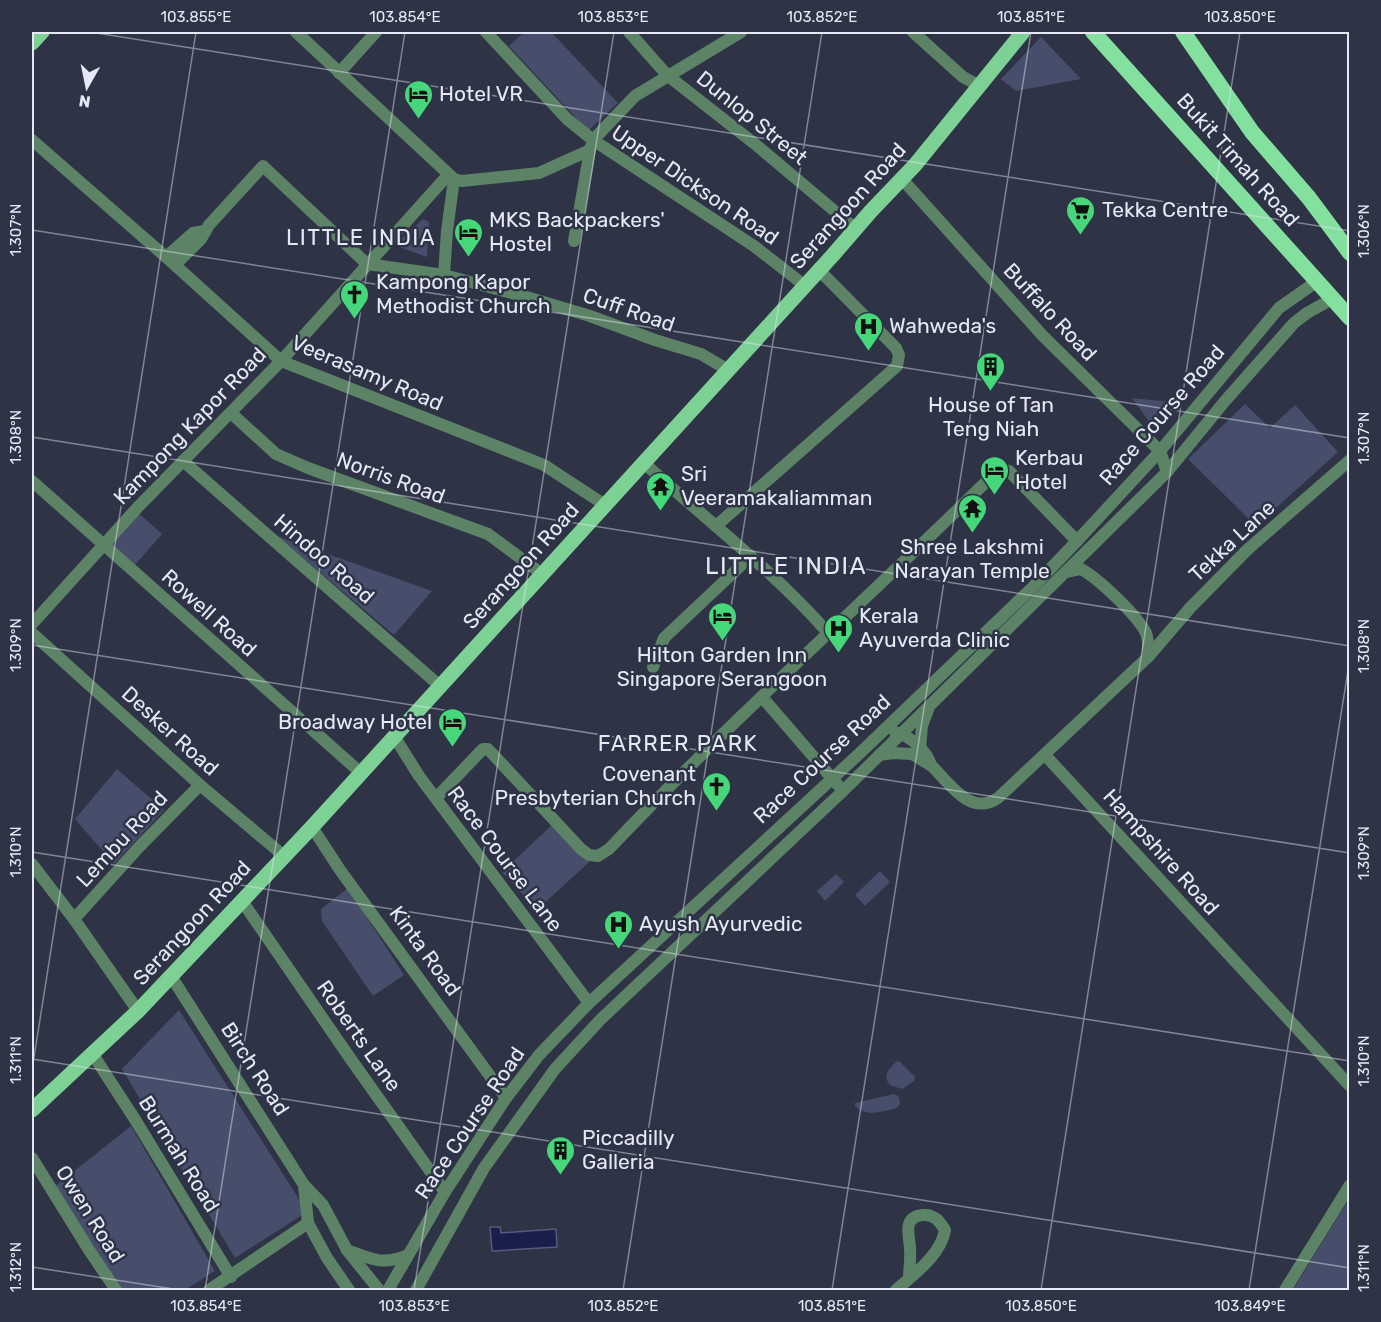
<svg xmlns="http://www.w3.org/2000/svg" width="1381" height="1322" font-family="Rubik,sans-serif">
	<style>
		.green { fill: #474e6b }
		.water { fill: #181f4a; stroke: #565c7d; stroke-width: 1.5 }
		.lines { fill: none; stroke-linecap: round; stroke-linejoin: round }
		.minor { stroke: #5c8366; stroke-width: 12 }
		.tertiary { stroke: #5c8366; stroke-width: 12 }
		.primary { stroke: #7ed195; stroke-width: 15 }
		.trunk { stroke: #84e09e; stroke-width: 16 }
		.ticks { fill: none; stroke: #e5e9f5; stroke-width: 1.5; stroke-opacity: 0.45 }
		.labels { text-anchor: middle; stroke-width: 5; stroke-linejoin: round; paint-order: stroke }
		.poi-label { font-size: 21px; fill: #e5e9f5; stroke: #2e3346; text-anchor: start }
		.street-label { font-size: 21px; fill: #e5e9f5; stroke: #2e3346 }
		.neighbourhood-label { font-size: 22px; letter-spacing: 1.5px; fill: #e5e9f5; stroke: #2e3346 }
		.quarter-label { font-size: 24px; letter-spacing: 1.5px; fill: #e5e9f5; stroke: #2e3346 }
		.neatline { fill: none; stroke: #e5e9f5; stroke-width: 2 }
		.ticks-label { font-size: 15px; text-anchor: middle; fill: #e5e9f5 }
	</style>
	<rect width="100%" height="100%" fill="#2e3346"/>
	<g class="green">
		<polygon points="524,32 551,32 618,103 588,131 509,46"/>
		<polygon points="1041,37 1081,79 1016,91 1001,79"/>
		<polygon points="423,219 429,222 427,257 399,247 398,242"/>
		<polygon points="1132,398 1172,402 1151,424"/>
		<polygon points="1245,404 1270,428 1295,405 1338,452 1256,526 1188,459"/>
		<polygon points="136,511 162,534 135,565 109,542"/>
		<polygon points="277,536 432,591 394,635"/>
		<polygon points="117,769 164,810 114,864 75,819"/>
		<polygon points="553,824 589,862 537,910 502,872"/>
		<polygon points="880,871 890,882 865,906 855,895"/>
		<polygon points="836,874 844,882 825,901 817,891"/>
		<polygon points="348,888 404,975 373,996 322,921 321,909"/>
		<polygon points="179,1010 307,1212 235,1258 122,1069"/>
		<path d="M897,1061l3,1 15,15 -1,4 -12,8 -12,-4c-8,-10 -1,-16 7,-24z"/>
		<path d="M894,1094l5,3 1,7 -3,4c-14,3 -29,10 -42,-2v-3z"/>
		<polygon points="131,1126 215,1271 185,1290 120,1290 54,1187"/>
		<polygon points="1349,1199 1349,1290 1293,1290"/>
	</g>
	<polygon class="water" points="490,1227 500,1227 501,1233 556,1229 557,1247 492,1251"/>
	<g class="lines">
		<g class="minor">
			<polyline points="296,32 454,179 462,181 539,173 590,150"/>
			<polyline points="486,32 567,119 593,140 754,246 804,285"/>
			<polyline points="629,32 667,75 755,144 856,229"/>
			<polyline points="913,32 963,77 978,85"/>
			<polyline points="339,73 376,32"/>
			<polyline points="32,140 166,257 281,361 544,465 605,505"/>
			<polyline points="902,179 1043,336 1160,451 1167,472"/>
			<polyline points="574,241 590,150 593,140 635,96 741,32"/>
			<polyline points="166,257 193,233 204,231"/>
			<polyline points="367,264 444,275 530,298 590,316 655,340 701,354 728,370"/>
			<polyline points="175,265 201,239 209,225 263,166 367,264"/>
			<polyline points="444,275 447,231 454,179"/>
			<polyline points="231,413 276,454 308,468 488,534 542,574"/>
			<polyline points="183,461 440,686"/>
			<path d="M644,463c62,57 129,107 185,171"/>
			<polyline points="32,481 361,773"/>
			<polyline points="716,526 897,366 899,355 896,348 819,270"/>
			<path d="M1067,572l14,-3c18,10 56,46 65,64 3,8 2,15 2,24"/>
			<polyline points="32,624 138,507 281,361 448,175"/>
			<polyline points="32,633 200,785 284,856"/>
			<polyline points="653,667 664,638 751,556"/>
			<polyline points="762,697 843,791"/>
			<polyline points="394,736 419,776 589,1003"/>
			<polyline points="1045,755 1350,1086"/>
			<path d="M931,765c18,18 39,52 67,33l150,-141 42,-49 57,-58 103,-90"/>
			<path d="M436,798l45,-47 2,-2h5l93,100 8,6 9,1 11,-7c124,-131 260,-251 388,-378l5,-2 7,2 68,70"/>
			<polyline points="312,827 340,870 506,1098"/>
			<polyline points="242,901 350,1058 445,1192"/>
			<polyline points="74,919 140,846 200,785"/>
			<polyline points="171,976 304,1185 323,1205 347,1250 379,1290"/>
			<polyline points="92,1053 136,1121 231,1277"/>
			<polyline points="32,1158 89,1250 116,1290"/>
			<polyline points="304,1185 308,1223 327,1258 349,1290"/>
			<polyline points="209,1290 308,1223"/>
			<path d="M896,1290c18,-16 45,-35 49,-60 -5,-8 -10,-16 -22,-15 -22,2 -13,22 -13,34 1,10 -1,20 -1,29"/>
			<polyline points="1285,1290 1350,1185"/>
		</g>
		<g class="tertiary">
			<path d="M895,732c14,3 32,19 36,33"/>
			<polyline points="920,748 922,726 928,710"/>
			<polyline points="879,755 893,753 912,754 930,765"/>
			<polyline points="32,864 74,919 138,1011"/>
			<path d="M347,1250c24,9 36,16 61,5"/>
			<polyline points="388,1290 445,1192 506,1098 539,1055 589,1003 860,753 1033,587 1077,541 1160,451 1279,308 1316,282"/>
			<polyline points="416,1290 484,1168 555,1069 601,1019 843,791 1167,472 1225,401 1294,323 1307,313 1332,299"/>
		</g>
		<g class="primary">
			<polyline points="32,43 42,32"/>
			<polyline points="32,1110 138,1011 312,827 833,255 871,211 915,165 1023,32"/>
		</g>
		<g class="trunk">
			<polyline points="1093,32 1350,318"/>
			<polyline points="1183,32 1252,132 1309,198 1350,253"/>
		</g>
	</g>
	<path class="ticks" d="M90,32l1260,199M32,230l1318,208M32,437l1318,209M32,645l1318,208M32,852l1318,209M32,1059l1318,209M32,1070l164,-1038M32,1267l148,23M205,1290l200,-1258M414,1290l200,-1258M623,1290l199,-1258M832,1290l199,-1258M1041,1290l199,-1258M1249,1290l101,-632"/>
	<defs>
		<symbol id="hotel-pin" viewBox="-11 -11 22 30"><path d="M0 17L-7.5 6A9.5 9.5 0 1 1 7.5 6Z" fill="#45d77a" stroke="#2e3346"/><path d="M-6-4.5h1.5V1H6V5H4.5V3h-9V5H-6ZM-4 0a1.8 1.8 0 1 1 3.6 0ZM.5 0V-2.5h3Q6-2.5 6 0Z" fill="#111"/></symbol>
		<symbol id="supermarket-pin" viewBox="-11 -11 22 30"><path d="M0 17L-7.5 6A9.5 9.5 0 1 1 7.5 6Z" fill="#45d77a" stroke="#2e3346"/><path d="M-6-5.5h2.5l.6 2H6L4.5 2H-2.5L-4.4-4H-6ZM-1.5 3.2a1.3 1.3 0 1 0 .1 0ZM3 3.2a1.3 1.3 0 1 0 .1 0Z" fill="#111"/></symbol>
		<symbol id="church-pin" viewBox="-11 -11 22 30"><path d="M0 17L-7.5 6A9.5 9.5 0 1 1 7.5 6Z" fill="#45d77a" stroke="#2e3346"/><path d="M-1.2-6h2.4v3.5h3.3v2.4h-3.3V6h-2.4V-.1h-3.3v-2.4h3.3Z" fill="#111"/></symbol>
		<symbol id="hospital-pin" viewBox="-11 -11 22 30"><path d="M0 17L-7.5 6A9.5 9.5 0 1 1 7.5 6Z" fill="#45d77a" stroke="#2e3346"/><path d="M-5-5h3v3.5h4V-5h3V5h-3V1.5h-4V5h-3Z" fill="#111"/></symbol>
		<symbol id="building-pin" viewBox="-11 -11 22 30"><path d="M0 17L-7.5 6A9.5 9.5 0 1 1 7.5 6Z" fill="#45d77a" stroke="#2e3346"/><path d="M-4-6H4V6H1V3H-1V6H-4ZM-2.5-4.3h1.7v1.8h-1.7ZM.8-4.3h1.7v1.8H.8ZM-2.5-1h1.7V.8h-1.7ZM.8-1h1.7V.8H.8Z" fill="#111"/></symbol>
		<symbol id="temple-pin" viewBox="-11 -11 22 30"><path d="M0 17L-7.5 6A9.5 9.5 0 1 1 7.5 6Z" fill="#45d77a" stroke="#2e3346"/><path d="M0-6L5-2H3V0L6.5 2.5H4V6H1.5V3h-3V6H-4V2.5H-6.5L-3 0V-2H-5Z" fill="#111"/></symbol>
	</defs>
	<g fill-rule="evenodd">
		<use href="#hotel-pin" x="402" y="78" width="33" height="45"/>
		<use href="#supermarket-pin" x="1064" y="194" width="33" height="45"/>
		<use href="#hotel-pin" x="452" y="216" width="33" height="45"/>
		<use href="#church-pin" x="338" y="278" width="33" height="45"/>
		<use href="#hospital-pin" x="852" y="310" width="33" height="45"/>
		<use href="#building-pin" x="974" y="350" width="33" height="45"/>
		<use href="#hotel-pin" x="978" y="454" width="33" height="45"/>
		<use href="#temple-pin" x="644" y="470" width="33" height="45"/>
		<use href="#temple-pin" x="956" y="492" width="33" height="45"/>
		<use href="#hotel-pin" x="706" y="600" width="33" height="45"/>
		<use href="#hospital-pin" x="822" y="612" width="33" height="45"/>
		<use href="#hotel-pin" x="436" y="706" width="33" height="45"/>
		<use href="#church-pin" x="700" y="770" width="33" height="45"/>
		<use href="#hospital-pin" x="602" y="908" width="33" height="45"/>
		<use href="#building-pin" x="544" y="1134" width="33" height="45"/>
	</g>
	<g class="labels">
		<g class="poi-label">
			<text x="439" y="101">Hotel VR</text>
			<text x="1102" y="217">Tekka Centre</text>
			<text x="489" y="227">MKS Backpackers'<tspan x="489" dy="24">Hostel</tspan></text>
			<text x="376" y="289">Kampong Kapor<tspan x="376" dy="24">Methodist Church</tspan></text>
			<text x="889" y="333">Wahweda's</text>
			<text x="991" y="412" text-anchor="middle">House of Tan<tspan x="991" dy="24">Teng Niah</tspan></text>
			<text x="1015" y="465">Kerbau<tspan x="1015" dy="24">Hotel</tspan></text>
			<text x="681" y="481">Sri<tspan x="681" dy="24">Veeramakaliamman</tspan></text>
			<text x="972" y="554" text-anchor="middle">Shree Lakshmi<tspan x="972" dy="24">Narayan Temple</tspan></text>
			<text x="859" y="623">Kerala<tspan x="859" dy="24">Ayuverda Clinic</tspan></text>
			<text x="722" y="662" text-anchor="middle">Hilton Garden Inn<tspan x="722" dy="24">Singapore Serangoon</tspan></text>
			<text x="432" y="729" text-anchor="end">Broadway Hotel</text>
			<text x="696" y="781" text-anchor="end">Covenant<tspan x="696" dy="24">Presbyterian Church</tspan></text>
			<text x="639" y="931">Ayush Ayurvedic</text>
			<text x="582" y="1145">Piccadilly<tspan x="582" dy="24">Galleria</tspan></text>
		</g>
		<g class="street-label">
			<text transform="translate(752 118) rotate(39)" y="7">Dunlop Street</text>
			<text transform="translate(1238 160) rotate(48)" y="7">Bukit Timah Road</text>
			<text transform="translate(695 185) rotate(34)" y="7">Upper Dickson Road</text>
			<text transform="translate(848 206) rotate(-48)" y="7">Serangoon Road</text>
			<text transform="translate(629 310) rotate(19)" y="7">Cuff Road</text>
			<text transform="translate(1050 312) rotate(47)" y="7">Buffalo Road</text>
			<text transform="translate(367 373) rotate(23)" y="7">Veerasamy Road</text>
			<text transform="translate(1162 415) rotate(-49)" y="7">Race Course Road</text>
			<text transform="translate(190 426) rotate(-46)" y="7">Kampong Kapor Road</text>
			<text transform="translate(391 478) rotate(20)" y="7">Norris Road</text>
			<text transform="translate(1232 541) rotate(-43)" y="7">Tekka Lane</text>
			<text transform="translate(324 559) rotate(41)" y="7">Hindoo Road</text>
			<text transform="translate(521 566) rotate(-48)" y="7">Serangoon Road</text>
			<text transform="translate(209 613) rotate(42)" y="7">Rowell Road</text>
			<text transform="translate(170 731) rotate(42)" y="7">Desker Road</text>
			<text transform="translate(822 759) rotate(-43)" y="7">Race Course Road</text>
			<text transform="translate(122 839) rotate(-47)" y="7">Lembu Road</text>
			<text transform="translate(1161 852) rotate(48)" y="7">Hampshire Road</text>
			<text transform="translate(505 859) rotate(53)" y="7">Race Course Lane</text>
			<text transform="translate(192 923) rotate(-47)" y="7">Serangoon Road</text>
			<text transform="translate(425 951) rotate(54)" y="7">Kinta Road</text>
			<text transform="translate(359 1036) rotate(55)" y="7">Roberts Lane</text>
			<text transform="translate(255 1069) rotate(57)" y="7">Birch Road</text>
			<text transform="translate(470 1123) rotate(-56)" y="7">Race Course Road</text>
			<text transform="translate(179 1154) rotate(58)" y="7">Burmah Road</text>
			<text transform="translate(90 1214) rotate(58)" y="7">Owen Road</text>
		</g>
		<g class="neighbourhood-label">
			<text x="361" y="245">LITTLE INDIA</text>
			<text x="678" y="751">FARRER PARK</text>
		</g>
		<g class="quarter-label">
			<text x="786" y="574">LITTLE INDIA</text>
		</g>
	</g>
	<rect width="1381" height="1322" fill="none" stroke="#2e3346" stroke-width="66"/>
	<g transform="translate(87 87) rotate(189)" stroke="#2e3346" stroke-width="4.5" paint-order="stroke">
	<path d="M0-4.5L10 22L0 15L-10 22Z" fill="#e5e9f5"/>
	<text y="-9" font-size="16" font-weight="bold" text-anchor="middle" fill="#e5e9f5">N</text>
	</g>
	<rect x="33" y="33" width="1315" height="1256" class="neatline"/>
	<g class="ticks-label">
		<text x="196" y="22">103.855°E</text>
		<text x="405" y="22">103.854°E</text>
		<text x="613" y="22">103.853°E</text>
		<text x="822" y="22">103.852°E</text>
		<text x="1031" y="22">103.851°E</text>
		<text x="1240" y="22">103.850°E</text>
		<text transform="translate(16 230) rotate(-90)" y="5">1.307°N</text>
		<text transform="translate(1364 231) rotate(-90)" y="5">1.306°N</text>
		<text transform="translate(16 437) rotate(-90)" y="5">1.308°N</text>
		<text transform="translate(1364 438) rotate(-90)" y="5">1.307°N</text>
		<text transform="translate(16 645) rotate(-90)" y="5">1.309°N</text>
		<text transform="translate(1364 646) rotate(-90)" y="5">1.308°N</text>
		<text transform="translate(16 852) rotate(-90)" y="5">1.310°N</text>
		<text transform="translate(1364 853) rotate(-90)" y="5">1.309°N</text>
		<text transform="translate(16 1060) rotate(-90)" y="5">1.311°N</text>
		<text transform="translate(1364 1061) rotate(-90)" y="5">1.310°N</text>
		<text transform="translate(16 1267) rotate(-90)" y="5">1.312°N</text>
		<text transform="translate(1364 1268) rotate(-90)" y="5">1.311°N</text>
		<text x="206" y="1311">103.854°E</text>
		<text x="414" y="1311">103.853°E</text>
		<text x="623" y="1311">103.852°E</text>
		<text x="832" y="1311">103.851°E</text>
		<text x="1041" y="1311">103.850°E</text>
		<text x="1250" y="1311">103.849°E</text>
	</g>
</svg>
